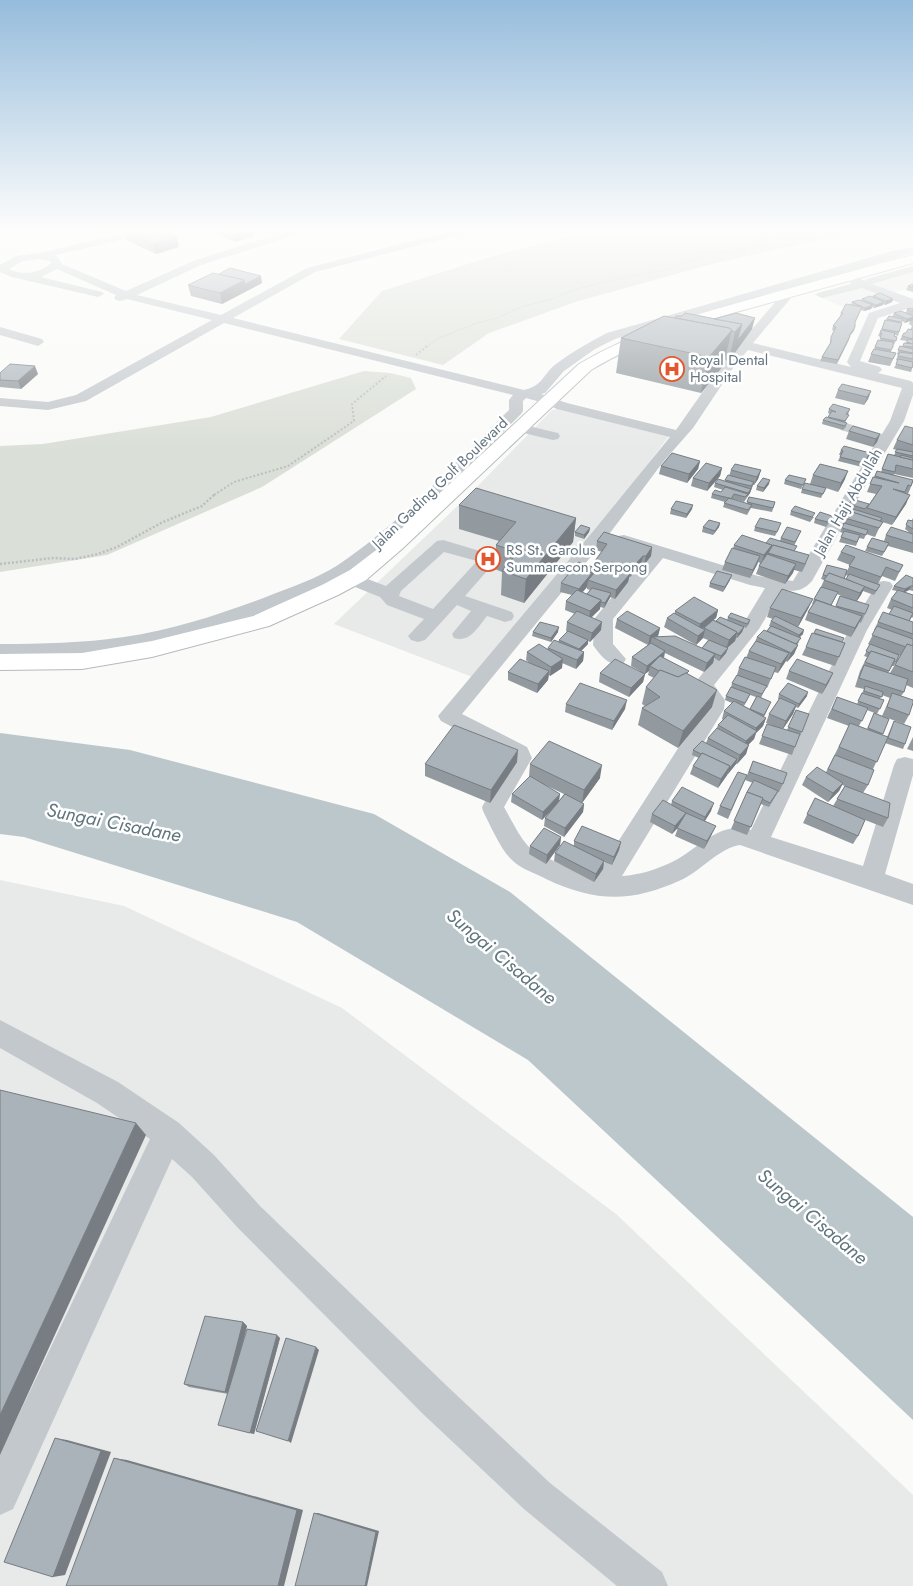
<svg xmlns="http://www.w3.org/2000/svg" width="913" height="1586" font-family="Jost,sans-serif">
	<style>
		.built { fill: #e8e9e9 }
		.green { fill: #dadfd7 }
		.water { fill: #bbc7cb }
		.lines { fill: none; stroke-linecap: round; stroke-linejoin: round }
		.major-casing { stroke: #b5babe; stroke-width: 2 }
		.path-far2 { stroke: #bbbfc2; stroke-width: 1; stroke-dasharray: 1 1; stroke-linecap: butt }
		.path-far1 { stroke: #bbbfc2; stroke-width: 2; stroke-dasharray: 2 2; stroke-linecap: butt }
		.path { stroke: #bbbfc2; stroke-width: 2.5; stroke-dasharray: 2 2; stroke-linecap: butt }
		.minor { fill: #c3c8cc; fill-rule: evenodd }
		.major { fill: #fff; fill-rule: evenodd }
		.wall { fill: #929a9f; fill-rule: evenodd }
		.shaded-wall { fill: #777d82 }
		.building { fill: #aab3b9; stroke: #777d82 }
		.labels { text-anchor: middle; stroke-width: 5; stroke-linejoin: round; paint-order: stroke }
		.far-poi-label { font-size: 15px; fill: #657683; stroke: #fff; text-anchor: start }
		.far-street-label { font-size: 15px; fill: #657683; stroke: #fff }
		.water-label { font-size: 19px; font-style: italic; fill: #60757c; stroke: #fff }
	</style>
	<rect width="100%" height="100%" fill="#fafaf8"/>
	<g class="built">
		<polygon points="913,266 913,287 843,307 813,294"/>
		<polygon points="561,408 669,436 598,531 475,678 334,624 471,493 552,410"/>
		<polygon points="0,880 124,906 342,1008 616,1214 913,1495 913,1586 0,1586"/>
	</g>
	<g class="green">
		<polygon points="594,230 862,230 712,264 575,302 489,333 443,365 339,339 382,291 493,256"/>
		<polygon points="364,371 390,373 411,378 416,389 262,487 107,555 0,572 0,446 43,444 211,417"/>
	</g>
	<polygon class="water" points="0,733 130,750 374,814 510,892 913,1217 913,1420 528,1060 297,922 24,837 0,834"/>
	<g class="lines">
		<defs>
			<path id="major" d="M913,255v8c-49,14 -98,27 -148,41 -62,17 -118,32 -174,66l-189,179 -36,31 -28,15 -69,31 -117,31 -70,12 -82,1v-16l82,-1 70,-12 101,-25 69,-31 28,-15 38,-29 191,-177c61,-36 123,-51 190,-70 48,-13 96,-27 144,-39z"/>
		</defs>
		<use href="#major" class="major-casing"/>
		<polyline class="path-far2" points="426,348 437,339 474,324 497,318 524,306 549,300 573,290 625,277 670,269 706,254 751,249 765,240 773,238 823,236 843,230"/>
		<g class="path-far1">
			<polyline points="416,355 427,346"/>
			<polyline points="214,495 234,482 288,466 354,421 352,404 386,376"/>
		</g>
		<polyline class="path" points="0,564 53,558 75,559 98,554 117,547 163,522 202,506 215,494"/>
		<g class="minor">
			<path d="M138,230h18l-1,2 -99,23 6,9 64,27 67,-30 98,-31h15l-1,2 -104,33 -64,30 84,20 86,-47 148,-38h17l-1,2 -156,40 -82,46 291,72c20,-5 18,-15 32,-26 16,-12 33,-22 51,-31l289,-83 17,-3v6l-244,69 -54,17 -20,10 -31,22 -19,22 -4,1 26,9 109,27 49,-70 61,-70h8l2,2 -43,51 98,24 -4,-5 22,-49 31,-10 -38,-15 -40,10 -6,-3 2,-2 34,-9 -13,-7 2,-2h8l17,6 1,-2 46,-13v6l-41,12 41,15v8l-35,11 -18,43 20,6 2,3 -4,3 33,8 2,2v12l-9,26 -36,60 -56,100c-9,10 -17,11 -30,9l-23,39 -45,56 11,15 -1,9 -102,167c18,-1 36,-7 52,-15 25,-13 46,-41 77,-31l98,-200 29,-48 6,-1 6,1 3,4 -26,44 -96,207 92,29 31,-101 3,-6 8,-2 8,2v16l-28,99 28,10v21l-173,-60c-21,3 -39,26 -59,35 -50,23 -86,22 -135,-1 -11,-6 -25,-10 -34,-19 -11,-10 -22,-35 -29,-49l-1,-4 28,-49 -69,-37 -3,-5 157,-187 75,-92 -113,-28 -13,-6 -18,-5 -3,3v10l-2,3c-54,53 -111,122 -175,161h11l29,11 51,-45 6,-1 47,14 6,6 -1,2 -30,34 47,16 2,4 -2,4 -7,2 -18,-6c-9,11 -17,27 -33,22l-2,-4 19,-23 -14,-6 -32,35 -7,2 -7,-2 -3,-4 16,-17 -37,-14 -7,-8 -35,-14 -3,-4 2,-3 -31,16 -65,25 -85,25 -69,11 -94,3v-12c42,0 83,-1 124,-7 49,-7 96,-23 142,-40 25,-10 50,-18 72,-32 64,-43 116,-102 171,-155v-10l4,-5 -289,-72 -138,78 -38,9 -48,-4v-8l48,4 28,-7 136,-75 -85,-21 -7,2 -4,-1 -2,-2 2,-3 -59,-26 -16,8 61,15 2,2 -6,3 -86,-20 -12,-5v-7l16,-9 24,-3zM39,259l11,2 1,2c-10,10 -29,13 -42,6l14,-8zM748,350l154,38 -12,33 -8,13 -36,-11 -5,1 -2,3 2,3 36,11 -84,140 -35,-5 -134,-41 -6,1 -2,4 2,4 30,9 -53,65 -2,27c8,11 16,22 30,19l3,-5 -13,-15v-25l50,-61 87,27 15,3 -20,33 -51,63 4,10 7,7 -1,7 -108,168c-16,-3 -56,-19 -68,-30 -9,-10 -16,-25 -23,-37l-1,-2 28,-49 -5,-11 -65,-33 145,-177 56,-75 30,-34 42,-63zM444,552l33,9 -44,48 -34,-13 2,-5z"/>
			<polygon points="0,327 42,339 44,342 38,346 0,335"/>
			<polygon points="520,424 558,433 560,436 558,439 553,440 515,431 513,428 515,425"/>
			<polygon points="0,1020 118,1082 179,1123 214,1155 260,1206 448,1387 550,1483 662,1572 668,1586 617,1586 524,1509 422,1413 238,1228 192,1177 172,1159 13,1509 0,1515 0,1454 150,1139 97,1103 0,1048"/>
		</g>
		<use href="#major" class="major"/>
	</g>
	<g class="wall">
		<polygon points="123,230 177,237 179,247 156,254 126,240"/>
		<polygon points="218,230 253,230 254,236 235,242 219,235"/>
		<polygon points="540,230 560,230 547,233"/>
		<polygon points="262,283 222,304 191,296 188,285"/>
		<polygon points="913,284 913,292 906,290 908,286"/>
		<polygon points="873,296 893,299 892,302 885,305 883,304 883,305 874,308 872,307 871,309 864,311 861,310 855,323 855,327 854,331 850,336 849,340 837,364 820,361 822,357 830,344 830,341 834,331 832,330 833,326 840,316 841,313 851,305 852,302 861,300 862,299 872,297"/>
		<polygon points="913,308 913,366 911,372 894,368 898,361 896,360 898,355 897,354 900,346 902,347 907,341 900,340 902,336 910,330 912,326 909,324 910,321 905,323 902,321 901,323 902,323 898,336 895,335 894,336 897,337 894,345 893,344 891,352 896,353 890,366 868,362 872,352 874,349 878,340 880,340 881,337 878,336 881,330 885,320 886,320 889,316 892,317 894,313 906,313 907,309"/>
		<polygon points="675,318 752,329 729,361 725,360 723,366 701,393 616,373 621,338"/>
		<polygon points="0,373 38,374 21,389 0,387"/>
		<polygon points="838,390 871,391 868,399 864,405 835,398"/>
		<polygon points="829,409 850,409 845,423 846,427 843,430 822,424 823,420 828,418 830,414 828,413"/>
		<polygon points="913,428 913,478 894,474 894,475 913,482 908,494 906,504 892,525 882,522 875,537 866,534 864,539 859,538 856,546 839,542 843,533 840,532 845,518 853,510 847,508 849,504 868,506 876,494 867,492 873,477 874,477 877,471 881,472 888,454 894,455 897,450 893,449 897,440"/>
		<polygon points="849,431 880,434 877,442 873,447 846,439"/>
		<polygon points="841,450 870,453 869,457 862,467 838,461 841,455 839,455"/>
		<polygon points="700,461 698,469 687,483 659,474 661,466"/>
		<polygon points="722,468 720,476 707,491 691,486 693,478"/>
		<polygon points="731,470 761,470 758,479 754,485 753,485 750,493 744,502 733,499 732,499 747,504 749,497 775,502 772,512 751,508 747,515 723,507 725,502 711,498 712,494 721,492 723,490 714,487 715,483 725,481 729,476"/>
		<polygon points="813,475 845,479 838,492 826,488 821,498 801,493 802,489 810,484"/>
		<polygon points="806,479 801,489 784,484 785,480"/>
		<polygon points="769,484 763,492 756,490 757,486"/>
		<polygon points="459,505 576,518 573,542 524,603 501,595 502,572 495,569 496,545 499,541 459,529"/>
		<polygon points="671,509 692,509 686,518 670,514"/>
		<polygon points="791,511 814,517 810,522 790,515"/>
		<polygon points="913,518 913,553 888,546 882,556 865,551 872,538 884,541 886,535 910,533 905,529 908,520 912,520"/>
		<polygon points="815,519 831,520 826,527 814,523"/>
		<polygon points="720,523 719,527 713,535 702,532 703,527"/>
		<polygon points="755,527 779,528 775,536 754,531"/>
		<polygon points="590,528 589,532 584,539 575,536 575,532"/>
		<polygon points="801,531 794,546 795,551 806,564 802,572 794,570 785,584 756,574 759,566 760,563 758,562 750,578 722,570 725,562 733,549 734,545 766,543 780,541 781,538"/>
		<path d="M597,541l55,6 -1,9 -7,9 -3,-1 -11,13h-1l-1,5 -13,17 -5,-2 -6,11 -4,-1v2l-9,8 10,13 -11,12 -2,-1v3l-7,7 3,1 -1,9 -7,8 -14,-6v5l-12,8 -1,-1 -1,5 -11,13 -29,-13v-8l23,-8 -5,-4 1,-8 20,-3 1,-1 10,-6 1,-2 8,-8 -1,-1 1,-9 8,-8 -10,-4 1,-9 6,-6 -12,-3 1,-9 33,-16 1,-6 7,-9 -6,-2zM587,587v2l3,1 -3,4 -5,-2z"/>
		<path d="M841,552l62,13 -8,16 -13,-5 -4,8v5l-4,6 -11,-4 -6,10 8,13 -4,9 -2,-1 -8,15 -46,-17 3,-8 5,-8h-1l2,-5 7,-12 3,-7 -3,-1 6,-14 20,6 3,-6 -13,-5zM846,575l2,1 -2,3h-2zM837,594l9,4 -6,-2 -4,11 -5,-1z"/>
		<path d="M913,578v13l-4,-1 -4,2 8,3v23l-1,-1 -3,4 4,1v22l-1,2h1v42l-7,-3 -2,7 -3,4 8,19 -5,9 -22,-8 8,-18 -8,-3 -2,4 4,1 -7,14 -10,-4 -8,16 8,3 7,-16 15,6 -7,16 5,2 7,-16 11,23 -2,5 -18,-6 -12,26 -5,16 -5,8 25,25 -5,9 -18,-7 -7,16 -5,8 -50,-21 12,-25 18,8 12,-20 -3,-1 -3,6 -11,11 -26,-17 4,-8 20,-5 23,-46 -22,-8 10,-21 20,7 7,-15 -9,-2 5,-16 7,-14 -3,-1 6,-11 -2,-1 7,-13 -1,-1 4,-8 11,-8 3,-4 -5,-2 4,-9 6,-8 -5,-1 2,-4zM899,655l1,1 -10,17h-2l4,-7h2z"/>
		<polygon points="730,580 723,592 709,587 710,583"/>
		<path d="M809,607l-11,20 5,7 -4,3v5l-2,3h1l-4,9 -7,8 -1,-1 -8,12 -4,-1 -7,16 -1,-1 -5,11 8,8 -5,11 2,1 -3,8 -7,7 -2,6 -6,6 -2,9 -9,10h-1l-8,10 -10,14 -28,-14 3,-8 6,-8 -7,-3 1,-5 13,-7 2,-5 8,-8 2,-5 5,-5 -1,-1 2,-8 8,-8 -7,-3 1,-4 5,-8 1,-5 5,-8 2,-7 7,-10 3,-7 6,-9 2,-5 10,-6 3,-5h-1l2,-5 2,-2 -6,-2 3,-9zM750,695l6,2 -6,12 -6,-3z"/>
		<polygon points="718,610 716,618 713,620 716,621 727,620 728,617 750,620 749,624 746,628 744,627 742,632 737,638 736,638 735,641 727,648 726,653 719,661 714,658 713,663 704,672 665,653 664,658 688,674 712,707 678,748 638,725 642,708 645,706 642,704 646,687 654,678 648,675 649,671 645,674 643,682 629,697 599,682 600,673 640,671 631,666 632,657 648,645 615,628 617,619 660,628 658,636 657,637 702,648 708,640 703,638 696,645 664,627 667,618 675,613 675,611"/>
		<polygon points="533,632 558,632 551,642 532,636"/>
		<polygon points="842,642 845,643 835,666 802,655 806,647"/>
		<polygon points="789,671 833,673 822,694 786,679"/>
		<polygon points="779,694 807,696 798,708 796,707 793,714 783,729 787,730 796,710 809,714 800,736 799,736 792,755 759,744 767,724 772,725 766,723 769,714 779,699 778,699"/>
		<polygon points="566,704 625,709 612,730 565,712"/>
		<polygon points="913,737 913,751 907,749"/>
		<polygon points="753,761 783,784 779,792 778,792 769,807 761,804 747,835 731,829 747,792 753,783 745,780"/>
		<polygon points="517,762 490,803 425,776 425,764"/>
		<path d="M530,764l70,14 -18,25 2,1 -1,8 -19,25 -20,-11 1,-8 9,-11 -12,13 -31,-18 1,-8 17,-17zM545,785l19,9 -5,7z"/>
		<polygon points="747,775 728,819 717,814 720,806"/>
		<polygon points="672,801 711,811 705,821 712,834 704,849 675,836 678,828 672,834 650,822 652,814 671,805"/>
		<polygon points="561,837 560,845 546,864 529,854 530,846"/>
		<polygon points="574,841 621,842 619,850 612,865 604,862 603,869 594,882 554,861 555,853 574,845"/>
		<polygon points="243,1322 247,1326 240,1352 280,1338 254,1434 223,1426 228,1394 189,1387 184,1384"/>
	</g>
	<g class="shaded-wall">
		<polygon points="253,230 254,236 235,242 234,235"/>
		<polygon points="548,230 560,230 547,233"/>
		<polygon points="177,237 179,247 156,254 153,244"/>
		<polygon points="261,276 262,283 222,304 220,293 244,280"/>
		<polygon points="893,299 892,302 885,305 886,301"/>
		<polygon points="884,302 883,305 874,308 876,305"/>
		<polygon points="873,305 871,309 864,311 865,308"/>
		<polygon points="913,317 913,321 910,321 905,323 907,319"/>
		<polygon points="755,318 752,329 729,361 735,332 742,324"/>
		<polygon points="732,330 723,366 701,393 709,357"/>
		<polygon points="35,366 38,374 21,389 18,381"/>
		<polygon points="871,391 868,399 864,405 867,397"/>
		<polygon points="880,434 877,442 873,447 876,439"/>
		<polygon points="700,461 698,469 687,483 689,474"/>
		<polygon points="722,468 720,476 707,491 709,483"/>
		<polygon points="761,470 758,479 754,485 757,477"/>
		<polygon points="848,471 845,479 838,492 841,483"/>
		<polygon points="770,480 769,484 763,492 764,488"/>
		<polygon points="754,482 750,493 747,497 748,493"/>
		<polygon points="910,495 906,504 892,525 896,517"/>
		<polygon points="693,505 692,509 686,518 687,514"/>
		<polygon points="576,518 573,542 524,603 526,579"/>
		<polygon points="720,523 719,527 713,535 715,531"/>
		<polygon points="590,528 589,532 584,539 584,535"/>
		<polygon points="772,545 769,553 768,553 767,556 761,564 764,555"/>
		<polygon points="652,547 651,556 644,565 646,556"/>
		<polygon points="643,556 641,564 630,577 631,569"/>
		<polygon points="760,556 757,565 750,578 753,570"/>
		<polygon points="796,564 793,573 785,584 788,576"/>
		<polygon points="596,568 595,572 588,580 587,587 578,598 579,589"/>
		<polygon points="630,574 628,582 615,599 616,590"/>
		<polygon points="732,575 730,580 723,592 725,587"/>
		<polygon points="865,586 861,595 856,602 860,593"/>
		<polygon points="911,586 909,590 903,593 905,589"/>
		<polygon points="611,593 610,598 604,608 605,603"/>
		<polygon points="813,599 809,607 798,627 801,618"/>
		<polygon points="601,600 600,609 589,620 590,611"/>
		<polygon points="718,610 716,618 697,633 700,624"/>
		<polygon points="862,616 858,625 851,637 855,628"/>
		<polygon points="602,622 601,630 590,642 592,633"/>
		<polygon points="559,627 558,632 551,642 551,638"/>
		<polygon points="744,627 742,632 737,638 738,634"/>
		<polygon points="660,628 658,636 655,639 652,637 651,642 648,645 650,636"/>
		<polygon points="705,630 703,638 696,645 698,636"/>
		<polygon points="804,630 803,634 798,639 799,635"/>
		<polygon points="737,632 735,641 726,649 729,640"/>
		<polygon points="588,640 588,644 579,653 579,649"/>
		<polygon points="798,645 794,654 787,662 791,653"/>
		<polygon points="728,648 726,653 719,661 721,656"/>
		<polygon points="665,651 663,659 650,666 649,671 645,674 647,666"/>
		<polygon points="584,652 583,661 576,669 577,660"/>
		<polygon points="789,653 785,662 778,673 781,664"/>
		<polygon points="715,654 713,663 704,672 707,663"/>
		<polygon points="563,659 562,668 550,676 551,667"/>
		<polygon points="549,671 548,680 537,693 538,684"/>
		<polygon points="833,673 829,682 822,694 826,685"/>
		<polygon points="645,674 643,682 629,697 631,688"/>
		<polygon points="717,690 712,707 678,748 683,731"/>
		<polygon points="808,692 807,696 798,708 799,704"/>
		<polygon points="627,700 625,709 612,730 614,721"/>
		<polygon points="796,705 793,714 782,730 786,721"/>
		<polygon points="766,718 763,726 756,733 754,739 743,750 746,741 754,734 756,728"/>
		<polygon points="749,745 746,754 737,764 740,755"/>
		<polygon points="518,750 517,762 490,803 491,790"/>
		<polygon points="737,759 736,764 728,774 729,769"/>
		<polygon points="602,765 600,778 582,803 584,790"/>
		<polygon points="730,766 727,775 718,788 721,779"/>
		<polygon points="843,783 839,791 828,802 833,793"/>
		<polygon points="560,794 559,802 542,820 543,812"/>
		<polygon points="714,803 711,811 702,825 705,817"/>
		<polygon points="584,804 583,812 564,837 565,828"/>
		<polygon points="686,813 683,821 672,834 675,826"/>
		<polygon points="716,826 712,834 704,849 707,841"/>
		<polygon points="561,837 560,845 546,864 547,855"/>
		<polygon points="621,842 619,850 612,865 614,857"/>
		<polygon points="604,861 603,869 594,882 596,874"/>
		<polygon points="136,1123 146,1135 0,1455 0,1415"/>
		<polygon points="243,1322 247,1326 229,1394 225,1392"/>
		<polygon points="277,1335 280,1338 254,1434 250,1433"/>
		<polygon points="316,1347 319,1350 291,1443 288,1441"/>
		<polygon points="55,1438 67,1440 111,1452 65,1575 53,1577"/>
		<polygon points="114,1458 127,1460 303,1510 284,1586 278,1586"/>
		<polygon points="314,1513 318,1513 379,1531 367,1586 365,1586"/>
	</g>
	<g class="building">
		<polygon points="123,230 160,230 177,237 153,244"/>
		<polygon points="222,230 252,230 234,235"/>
		<polygon points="230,268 261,276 245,284 244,280 219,274"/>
		<polygon points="213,273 244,280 220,293 188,285"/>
		<polygon points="913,284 913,288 908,286"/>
		<polygon points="880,293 893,299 886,301 873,296"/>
		<polygon points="870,296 884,302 876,305 862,299"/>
		<polygon points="859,300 873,305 865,308 852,302"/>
		<polygon points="846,304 862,307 855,322 855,327 849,336 850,336 838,360 822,357 831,342 831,337 836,327 833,326 843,313 841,313"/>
		<polygon points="913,308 913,312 907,309"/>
		<polygon points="901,311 913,316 913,317 907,319 894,313"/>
		<polygon points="685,313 742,324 735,332 731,331 732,330 729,328 675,318 676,316 682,316"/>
		<polygon points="736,313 755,318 737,341 742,324 714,319"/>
		<polygon points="664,316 729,328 732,330 709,357 621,338"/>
		<polygon points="889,316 903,319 901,322 887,319"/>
		<polygon points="885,320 902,323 899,332 882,329"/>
		<polygon points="908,329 913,330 913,339 902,336 904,333 906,333"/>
		<polygon points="881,330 895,333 894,336 897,337 896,341 880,338 882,333 880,333"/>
		<polygon points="908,339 913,340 913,344 907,342"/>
		<polygon points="878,340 893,342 893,347 891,350 875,347"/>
		<polygon points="904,343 913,344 913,347 903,346"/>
		<polygon points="900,346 913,349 913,353 898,350"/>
		<polygon points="874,349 896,353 893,359 871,354"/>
		<polygon points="900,352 913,354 913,359 898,356"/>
		<polygon points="898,359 913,362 912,368 896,364"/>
		<polygon points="10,364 35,366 18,381 0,380 0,373"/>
		<polygon points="842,384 871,391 867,397 838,390"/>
		<polygon points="833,404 850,409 846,414 849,415 845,421 828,417 832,411 836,412 829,409"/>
		<polygon points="826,417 847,423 845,426 823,420"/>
		<polygon points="853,426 880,434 876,439 849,431"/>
		<polygon points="905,426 913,428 913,445 897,440"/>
		<polygon points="844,446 870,453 864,463 840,457 843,451 841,450"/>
		<polygon points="897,449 913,452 913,456 895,452"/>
		<polygon points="672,453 700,461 689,474 661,466"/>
		<polygon points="888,454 913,460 913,469 896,465 895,472 882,469"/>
		<polygon points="901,455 913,458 913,460 900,457"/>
		<polygon points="706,463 722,468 709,483 693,478"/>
		<polygon points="735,464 761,470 757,477 731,470"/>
		<polygon points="820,464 848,471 841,483 813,475"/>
		<polygon points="877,471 913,480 911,486 908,485 905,492 893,489 910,495 896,517 867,508 882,486 870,484 873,477 899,483 875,476"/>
		<polygon points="728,475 754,482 751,486 725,480"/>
		<polygon points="789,475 806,479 803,485 785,480"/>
		<polygon points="763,478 770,480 764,488 757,486"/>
		<polygon points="718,479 751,489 748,493 715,483"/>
		<polygon points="805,483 826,488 823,494 802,489"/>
		<polygon points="725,487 748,494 745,497 734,494 731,499 729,498 752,505 748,510 724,503 729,498 712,494 715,490 721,492"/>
		<polygon points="476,488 576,518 526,579 502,571 518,552 496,545 516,522 459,505"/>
		<polygon points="749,497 775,502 773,508 747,502"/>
		<polygon points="852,499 869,504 865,509 849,504"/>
		<polygon points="676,501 693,505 687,514 671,509"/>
		<polygon points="795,506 815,513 812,517 791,511"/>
		<polygon points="853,509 882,518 880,521 851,512"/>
		<polygon points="849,511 883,522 879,528 845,518"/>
		<polygon points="820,512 832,516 828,522 815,519"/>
		<polygon points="760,518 781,523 777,532 755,527"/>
		<polygon points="709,520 720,523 715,531 703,527"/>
		<polygon points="908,520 913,521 913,529 906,525"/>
		<polygon points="844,523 868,530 866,535 842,528"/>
		<polygon points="581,525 590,528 584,535 575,532"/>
		<polygon points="787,527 801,531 795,542 781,538"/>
		<polygon points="891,527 913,534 913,543 886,535"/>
		<polygon points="844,531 860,535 857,542 841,537"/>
		<polygon points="604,532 652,547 646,556 643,556 631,569 612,562 609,565 595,561 607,544 597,541"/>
		<polygon points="742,535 772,545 764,555 734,545"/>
		<polygon points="770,538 797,546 794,551 773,545 772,546 771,546 772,545 766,543"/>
		<polygon points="872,538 889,543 884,552 867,547"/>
		<polygon points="773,545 809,555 805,564 768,553"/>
		<polygon points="846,545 903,565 899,572 886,567 881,577 849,566 855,557 841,552"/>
		<polygon points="732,548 760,556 753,570 725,562"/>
		<polygon points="767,554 796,564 788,576 759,566"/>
		<polygon points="578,562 596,568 592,573 574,567"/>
		<polygon points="602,564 630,574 616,590 588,580"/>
		<polygon points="827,565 847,570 844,579 829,573 827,576 823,575"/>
		<polygon points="574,567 592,573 579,589 561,583"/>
		<polygon points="717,571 732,575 725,587 710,583"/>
		<polygon points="829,573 865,586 860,593 824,580"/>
		<polygon points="849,574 880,585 876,591 846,579"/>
		<polygon points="906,575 913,578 913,586 911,586 905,589 894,586"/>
		<polygon points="821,587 838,592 831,605 814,599"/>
		<polygon points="592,588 611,593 605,603 601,602 601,600 587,594"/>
		<polygon points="782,589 813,599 801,618 770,608"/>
		<polygon points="577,590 601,600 590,611 566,601"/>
		<polygon points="898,590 913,595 913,608 891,599"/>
		<polygon points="840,596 869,605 865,614 836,606"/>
		<polygon points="694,597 718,610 700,624 675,611"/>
		<polygon points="816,600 862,616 855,628 808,612"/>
		<polygon points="894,606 913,613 909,621 889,614"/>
		<polygon points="577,611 602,622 592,633 567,622"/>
		<polygon points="627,611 660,628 650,636 617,619"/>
		<polygon points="883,612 913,622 913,634 878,622"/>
		<polygon points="674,613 705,630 698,636 667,618"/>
		<polygon points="731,613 750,620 747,624 728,617"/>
		<polygon points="775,616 804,630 799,635 771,621"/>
		<polygon points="720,617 744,627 738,634 737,633 737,632 716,621"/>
		<polygon points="713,620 737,632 729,640 704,628"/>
		<polygon points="540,622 559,627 551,638 533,632"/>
		<polygon points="771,626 801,638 796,644 767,631"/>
		<polygon points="877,626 913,639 913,644 912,646 907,644 906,647 872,635"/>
		<polygon points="816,629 844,638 842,642 814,633"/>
		<polygon points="764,630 798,645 791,653 757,637"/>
		<polygon points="568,631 588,640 579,649 559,640"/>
		<polygon points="812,633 845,643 839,657 806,647"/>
		<polygon points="675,636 715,654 707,663 652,637"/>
		<polygon points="554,640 584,652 577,660 548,648"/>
		<polygon points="709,640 728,648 721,656 702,648"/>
		<polygon points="756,641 789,653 781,664 749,651"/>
		<polygon points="651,643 665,651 647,666 632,657"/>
		<polygon points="539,644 563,659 551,667 527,652"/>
		<polygon points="870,644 899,655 896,662 894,661 895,659 871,651 870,653 866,651"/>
		<polygon points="907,644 913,646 913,672 895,665"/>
		<polygon points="871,651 895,659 889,671 865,662"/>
		<polygon points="660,656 689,671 687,673 686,673 678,677 660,670 659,671 650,666"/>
		<polygon points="745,657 776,667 771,679 739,668"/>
		<polygon points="520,659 549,671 538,684 508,672"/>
		<polygon points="615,659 645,674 631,688 600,673"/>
		<polygon points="797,659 833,673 826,685 789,671"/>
		<polygon points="864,665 908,679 904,692 859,678"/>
		<polygon points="660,670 678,677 686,673 717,690 683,731 642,708 660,697 646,687"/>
		<polygon points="737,675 767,686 762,694 732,683"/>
		<polygon points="580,683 627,700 614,721 566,704"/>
		<polygon points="788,683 808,692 799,704 779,694"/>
		<polygon points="865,686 883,692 882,697 864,691"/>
		<polygon points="731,687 750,694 745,703 726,696"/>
		<polygon points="862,693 884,700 880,709 858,701"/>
		<polygon points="892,693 913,700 913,703 909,715 887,707"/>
		<polygon points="757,696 771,702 764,715 750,709"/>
		<polygon points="837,697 868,708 862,721 832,709"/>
		<polygon points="780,698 796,705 786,721 769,714"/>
		<polygon points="734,701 766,718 756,728 724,711"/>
		<polygon points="796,710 809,714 802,732 788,727"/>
		<polygon points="874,713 889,719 883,734 868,728"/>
		<polygon points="728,715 757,731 746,741 718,725"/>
		<polygon points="894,721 911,727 905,744 888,738"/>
		<polygon points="850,723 888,737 877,762 839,747"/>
		<polygon points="767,724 800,734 795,747 762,736"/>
		<polygon points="454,725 518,750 491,790 425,764"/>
		<polygon points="717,728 749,745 740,755 708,738"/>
		<polygon points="549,741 602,765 584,790 530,764"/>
		<polygon points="702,741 737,759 729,769 730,766 702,753 701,754 693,750"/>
		<polygon points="702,753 730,766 721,779 693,766"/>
		<polygon points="835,755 874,770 868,785 828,769"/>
		<polygon points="753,761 787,773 783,784 749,772"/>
		<polygon points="817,767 843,783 833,793 806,777"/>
		<polygon points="738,772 747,775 731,810 720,806"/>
		<polygon points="530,776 560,794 543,812 512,794"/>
		<polygon points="754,780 778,791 770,803 762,799 763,798 747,792"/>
		<polygon points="845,786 890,803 888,818 837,799"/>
		<polygon points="682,787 714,803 705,817 672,801"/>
		<polygon points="747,792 763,798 751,827 734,821"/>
		<polygon points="565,794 584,804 565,828 545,818"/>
		<polygon points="815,798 865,820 858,836 807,814"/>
		<polygon points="663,800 686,813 675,826 652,814"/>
		<polygon points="686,813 716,826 707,841 677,828"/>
		<polygon points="582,826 621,842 614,857 574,841"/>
		<polygon points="544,828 561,837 547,855 530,846"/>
		<polygon points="564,841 604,861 596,874 555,853"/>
		<polygon points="0,1090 136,1123 0,1415"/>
		<polygon points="205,1316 243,1322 225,1392 184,1384"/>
		<polygon points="247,1329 277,1335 250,1433 218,1425"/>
		<polygon points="286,1338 316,1347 288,1441 256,1431"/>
		<polygon points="55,1438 101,1451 53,1577 4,1562"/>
		<polygon points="114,1458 297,1510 278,1586 66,1586"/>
		<polygon points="314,1513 376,1532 365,1586 295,1586"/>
	</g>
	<linearGradient id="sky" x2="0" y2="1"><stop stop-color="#96bcdc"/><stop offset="0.51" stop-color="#fdfdfc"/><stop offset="1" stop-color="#fdfdfc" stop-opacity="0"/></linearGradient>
	<rect width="913" height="452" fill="url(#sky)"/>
	<defs>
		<symbol id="hospital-ring" viewBox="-11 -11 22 22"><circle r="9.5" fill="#fff" stroke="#e4572e" stroke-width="1.5"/><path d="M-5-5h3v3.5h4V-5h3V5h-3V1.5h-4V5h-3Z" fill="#e4572e"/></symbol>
	</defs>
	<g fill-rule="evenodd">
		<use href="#hospital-ring" x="658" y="355" width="28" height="28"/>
		<use href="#hospital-ring" x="474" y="545" width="28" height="28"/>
	</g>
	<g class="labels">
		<g class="far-poi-label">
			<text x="690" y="365">Royal Dental<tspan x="690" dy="17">Hospital</tspan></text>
			<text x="506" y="555">RS St. Carolus<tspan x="506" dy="17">Summarecon Serpong</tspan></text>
		</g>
		<g class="far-street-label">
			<text transform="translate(440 483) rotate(-44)" y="5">Jalan Gading Golf Boulevard</text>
			<text transform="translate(848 502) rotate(-60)" y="5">Jalan Haji Abdullah</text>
		</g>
		<g class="water-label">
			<text transform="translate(114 822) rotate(11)" y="7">Sungai Cisadane</text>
			<text transform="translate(502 956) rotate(40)" y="7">Sungai Cisadane</text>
			<text transform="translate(813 1216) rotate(40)" y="7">Sungai Cisadane</text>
		</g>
	</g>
</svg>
